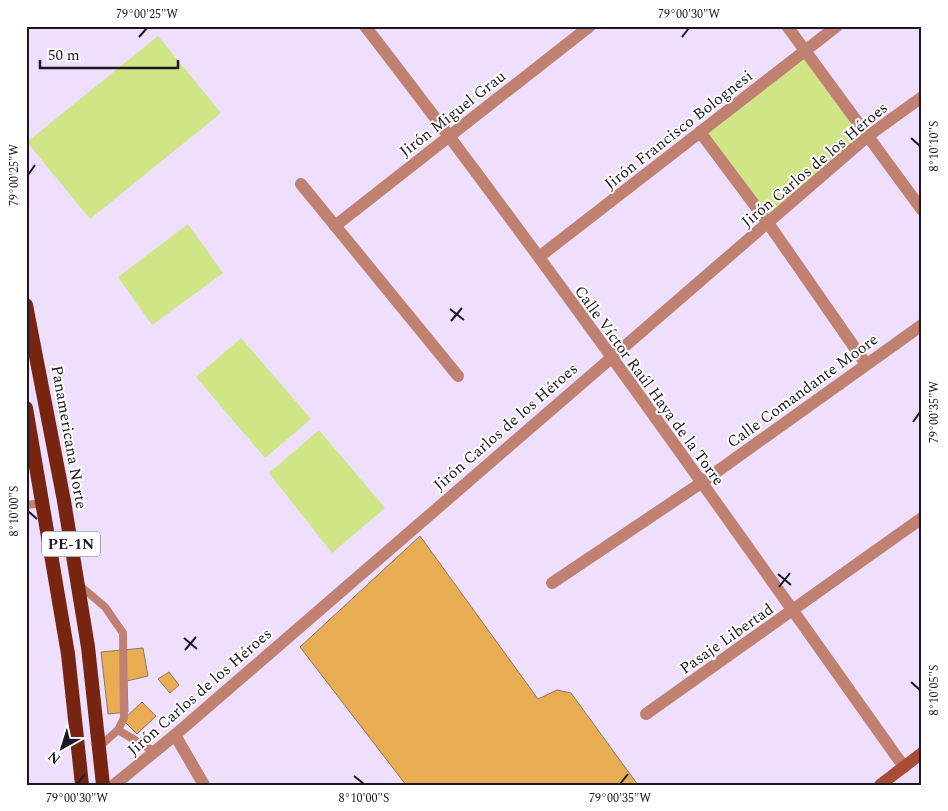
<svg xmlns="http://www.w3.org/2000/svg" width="948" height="811" font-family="Spectral,serif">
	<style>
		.green { fill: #cfe586 }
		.building { fill: #e8ac53; stroke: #8c785c }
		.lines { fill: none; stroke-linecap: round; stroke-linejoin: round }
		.service { stroke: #c18171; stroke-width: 8 }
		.minor { stroke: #c18171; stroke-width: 12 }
		.secondary { stroke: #a84c37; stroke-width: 12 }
		.trunk { stroke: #772411; stroke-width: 14 }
		.ticks { fill: none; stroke: #1d1722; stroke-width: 2 }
		.labels { text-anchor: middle; stroke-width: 4; stroke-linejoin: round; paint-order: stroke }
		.shield { fill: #fff; stroke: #615d64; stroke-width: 1 }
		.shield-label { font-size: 15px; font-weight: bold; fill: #1d1722 }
		.street-label { font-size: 16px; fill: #1d1722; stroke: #fff }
		.neatline { fill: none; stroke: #1d1722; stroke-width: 2 }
		.ticks-label { font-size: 12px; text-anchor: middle; fill: #1d1722 }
	</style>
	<rect width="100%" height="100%" fill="#efdfff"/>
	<g class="green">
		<polygon points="158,36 221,113 90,219 27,142"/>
		<polygon points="803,57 862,138 768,217 706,132"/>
		<polygon points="188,224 223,273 152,325 118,277"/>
		<polygon points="241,338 311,419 265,458 196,377"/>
		<polygon points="319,430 385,508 332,553 269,473"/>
	</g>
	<g class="building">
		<polygon points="420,536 538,699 557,690 571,693 638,785 406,785 300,647"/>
		<polygon points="143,648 148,676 127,681 128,712 108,714 101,652"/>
		<polygon points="169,672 179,685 170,693 158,679"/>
		<polygon points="142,702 156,716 137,734 123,720"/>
	</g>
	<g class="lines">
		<g class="service">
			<polyline points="26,505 44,503"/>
			<polyline points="78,584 105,607 123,633 124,718 118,730 100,746"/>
			<polyline points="118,730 155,752"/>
		</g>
		<g class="minor">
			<path d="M365,26c187,242 362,492 539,741"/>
			<polyline points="787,26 922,210"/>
			<polyline points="700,132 768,223 866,364"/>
			<polyline points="301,184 458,376"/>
			<polyline points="335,226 590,26"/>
			<polyline points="539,257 837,26"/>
			<polyline points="552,583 701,483 922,325"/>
			<polyline points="646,714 922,518"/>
			<polyline points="175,735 204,785"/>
			<polyline points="114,785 175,735 868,136 922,97"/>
		</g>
		<polyline class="secondary" points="880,785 922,753"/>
		<g class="trunk">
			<polyline points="26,305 64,501 88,647 103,785"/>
			<polyline points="26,408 68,654 82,785"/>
		</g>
	</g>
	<path class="ticks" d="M139,37l8,-9M682,37l7,-9M911,138l9,8M28,175l7,-10M450,309l14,11M451,321l11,-13M913,422l7,-10M28,511l9,8M778,574l13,11M779,587l11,-14M184,638l13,11M185,650l11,-13M911,682l9,8M354,776l10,8M77,784l8,-10M620,784l8,-10"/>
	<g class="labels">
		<rect class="shield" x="42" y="531.5" width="58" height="25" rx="4"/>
		<g class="shield-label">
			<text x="71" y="549">PE-1N</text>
		</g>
		<g class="street-label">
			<text transform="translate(452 113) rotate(-38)" y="6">Jirón Miguel Grau</text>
			<text transform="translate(678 129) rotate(-38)" y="6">Jirón Francisco Bolognesi</text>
			<text transform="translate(814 164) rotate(-40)" y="6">Jirón Carlos de los Héroes</text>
			<text transform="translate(650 385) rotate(54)" y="6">Calle Víctor Raúl Haya de la Torre</text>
			<text transform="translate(802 390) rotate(-36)" y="6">Calle Comandante Moore</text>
			<text transform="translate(505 426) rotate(-41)" y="6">Jirón Carlos de los Héroes</text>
			<text transform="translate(70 437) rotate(80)" y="6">Panamericana Norte</text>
			<text transform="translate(726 638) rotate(-35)" y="6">Pasaje Libertad</text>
			<text transform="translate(199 691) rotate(-41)" y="6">Jirón Carlos de los Héroes</text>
		</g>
	</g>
	<rect width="948" height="811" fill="none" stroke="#ffffff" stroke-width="55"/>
	<g transform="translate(62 748) rotate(219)" stroke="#ffffff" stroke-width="4" paint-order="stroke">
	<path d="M0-4L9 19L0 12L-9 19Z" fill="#1d1722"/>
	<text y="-8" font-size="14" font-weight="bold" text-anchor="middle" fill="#1d1722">N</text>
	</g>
	<path d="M40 60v8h138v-8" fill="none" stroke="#1d1722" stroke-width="2.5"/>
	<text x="48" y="60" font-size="15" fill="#1d1722" stroke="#ffffff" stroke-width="4" paint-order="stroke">50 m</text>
	<rect x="28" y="28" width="892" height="756" class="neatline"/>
	<g class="ticks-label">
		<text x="147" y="18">79°00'25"W</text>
		<text x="689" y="18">79°00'30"W</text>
		<text transform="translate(934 146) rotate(-90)" y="4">8°10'10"S</text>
		<text transform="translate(14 175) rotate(-90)" y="4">79°00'25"W</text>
		<text transform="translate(934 412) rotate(-90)" y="4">79°00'35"W</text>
		<text transform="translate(14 511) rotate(-90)" y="4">8°10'00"S</text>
		<text transform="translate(934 690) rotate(-90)" y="4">8°10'05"S</text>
		<text x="77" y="802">79°00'30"W</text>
		<text x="364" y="802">8°10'00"S</text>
		<text x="620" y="802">79°00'35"W</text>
	</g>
</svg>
